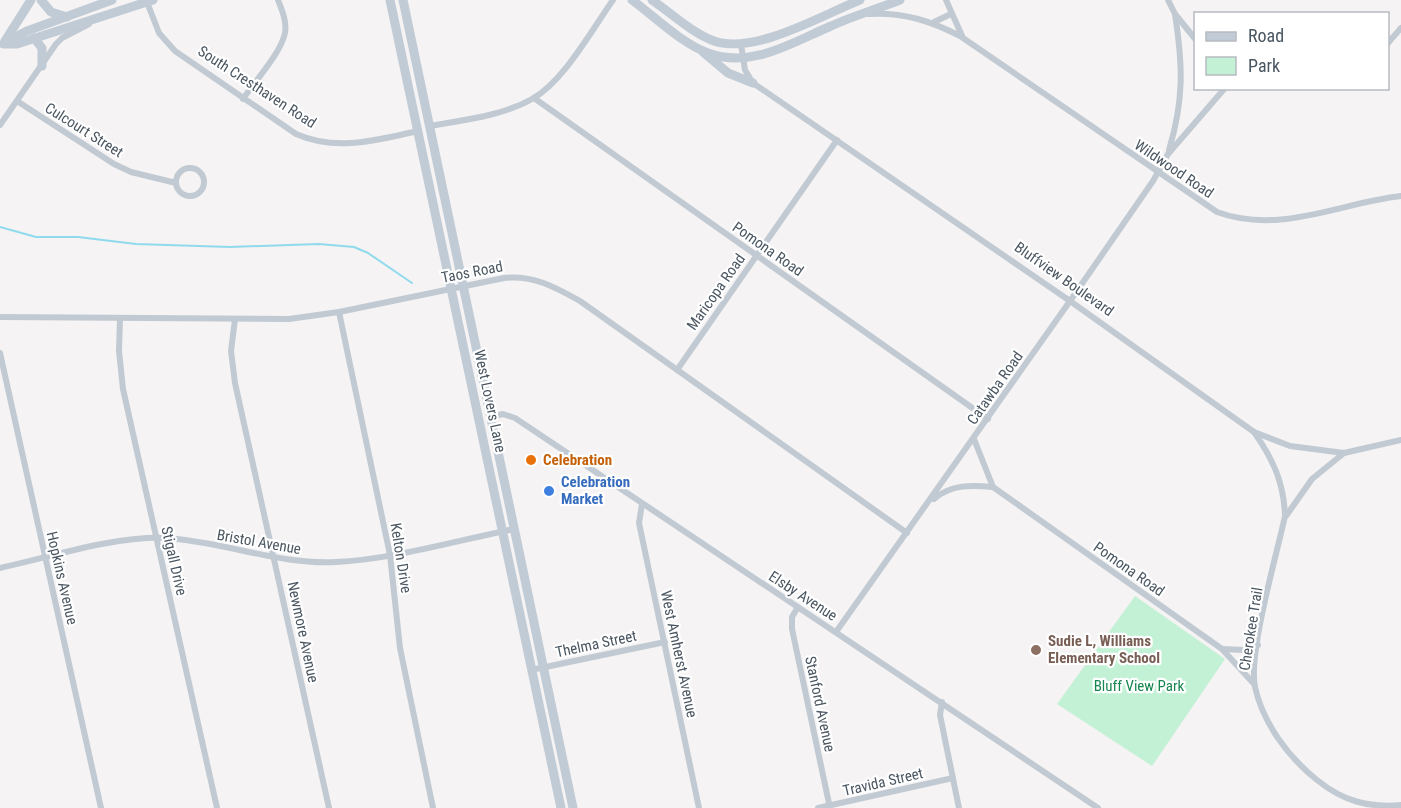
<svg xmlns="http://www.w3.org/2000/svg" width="1401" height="808" font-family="'Roboto Condensed',sans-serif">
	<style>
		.green { fill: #c3f1d5 }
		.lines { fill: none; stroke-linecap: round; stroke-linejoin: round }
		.stream { stroke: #90daee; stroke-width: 2 }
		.street { stroke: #c1cad2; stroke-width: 6 }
		.secondary { stroke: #c1cbd6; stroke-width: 9 }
		.food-dot { fill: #e8710a; stroke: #fff; stroke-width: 2 }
		.shop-dot { fill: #3f7fe0; stroke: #fff; stroke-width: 2 }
		.education-dot { fill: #8d6e63; stroke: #fff; stroke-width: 2 }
		.labels { text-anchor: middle; stroke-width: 4.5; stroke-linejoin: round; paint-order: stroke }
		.street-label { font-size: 15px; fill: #4a5661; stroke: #fff }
		.food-label { font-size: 15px; font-weight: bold; fill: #c56008; stroke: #fff; text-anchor: start }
		.shop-label { font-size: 15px; font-weight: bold; fill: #366cbe; stroke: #fff; text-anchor: start }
		.education-label { font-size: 15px; font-weight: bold; fill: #785e54; stroke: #fff; text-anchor: start }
		.park-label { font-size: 15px; fill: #17864f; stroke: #fff }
	</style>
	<rect width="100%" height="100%" fill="#f5f3f3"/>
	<polygon class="green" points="1135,596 1225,659 1152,766 1057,704"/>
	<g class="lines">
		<polyline class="stream" points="0,227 36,237 78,237 136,244 230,247 319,244 354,247 368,253 412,283"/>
		<g class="street">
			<path d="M946,0l17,38 254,174c63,23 122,-9 184,-16"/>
			<polyline points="1168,0 1175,14 1196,40"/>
			<path d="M147,2l12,31 16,18 121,83c41,18 80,6 122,-3"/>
			<path d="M869,14c35,-2 62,7 93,23"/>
			<polyline points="934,22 951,14"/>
			<polyline points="1388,43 1401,28"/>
			<polyline points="741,44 745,70 753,83 1070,301 1254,432 1290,446 1344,453 1401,440"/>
			<polyline points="534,98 988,419"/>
			<path d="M243,99c12,-18 38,-46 42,-66 2,-11 -3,-23 -7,-33"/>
			<polyline points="17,101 114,164 131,172 176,183"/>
			<polyline points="0,125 56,44 62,38 89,24"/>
			<path d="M430,126c33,-6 72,-10 102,-27 32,-18 59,-68 81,-99"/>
			<path d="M1169,150c15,-50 14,-84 6,-136"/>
			<circle cx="190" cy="182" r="14"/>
			<polyline points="339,312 390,555 400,648 433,808"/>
			<path d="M0,317l289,2 50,-7 165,-34c30,-3 51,9 76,23l327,232"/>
			<polyline points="120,318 119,351 123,389 217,808"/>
			<polyline points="235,319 231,351 235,383 329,808"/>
			<polyline points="0,353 101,808"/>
			<polyline points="677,370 837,140"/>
			<polyline points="491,417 503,414 515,418 1098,808"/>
			<path d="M1254,432c19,27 30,51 31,84 -8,38 -37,137 -30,171 8,36 33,70 62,93 26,21 51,28 84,25"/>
			<polyline points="974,439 993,487 1222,649 1254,684"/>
			<path d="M934,499c17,-15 38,-14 59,-12"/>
			<polyline points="642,504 639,523 699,808"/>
			<polyline points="1286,516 1312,479 1344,453"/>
			<path d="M0,568c51,-11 113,-32 165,-30 58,3 112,27 171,24 54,-2 123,-22 178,-33"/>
			<polyline points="798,607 792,617 792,629 830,808"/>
			<polyline points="836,632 1070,301 1153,181 1168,154 1225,88"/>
			<polyline points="1222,649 1244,650 1258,645"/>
			<polyline points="531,670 665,642"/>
			<polyline points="942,702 940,715 959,808"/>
			<polyline points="818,808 953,778"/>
		</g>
		<g class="secondary">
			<polyline points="41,0 51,12 67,17"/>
			<polyline points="390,0 561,808"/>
			<polyline points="403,0 573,808"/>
			<path d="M632,0c23,17 49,43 76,53 44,16 83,-10 123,-27 22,-10 46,-17 69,-26"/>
			<path d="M652,0c19,13 40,33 62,41 41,14 108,-26 146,-41"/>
			<polyline points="34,38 42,48 42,66"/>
			<polyline points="5,41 31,0"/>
			<polyline points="6,42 27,31 112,0"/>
			<polyline points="3,44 17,44 153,0"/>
			<polyline points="703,52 728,73 753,83"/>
		</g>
	</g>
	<circle class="food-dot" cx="531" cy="460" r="6"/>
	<circle class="shop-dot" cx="549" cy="491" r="6"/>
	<circle class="education-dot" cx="1036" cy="650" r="6"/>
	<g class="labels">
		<g class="street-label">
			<text transform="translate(257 87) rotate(33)" y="5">South Cresthaven Road</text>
			<text transform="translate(84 130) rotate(32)" y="5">Culcourt Street</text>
			<text transform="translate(1174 169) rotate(34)" y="5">Wildwood Road</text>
			<text transform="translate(768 249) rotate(35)" y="5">Pomona Road</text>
			<text transform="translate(472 272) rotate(-11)" y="5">Taos Road</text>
			<text transform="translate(1064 279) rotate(35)" y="5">Bluffview Boulevard</text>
			<text transform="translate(716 292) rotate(-55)" y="5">Maricopa Road</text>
			<text transform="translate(995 388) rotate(-55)" y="5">Catawba Road</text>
			<text transform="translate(490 401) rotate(78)" y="5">West Lovers Lane</text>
			<text transform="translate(259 542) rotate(10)" y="5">Bristol Avenue</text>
			<text transform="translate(401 558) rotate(81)" y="5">Kelton Drive</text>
			<text transform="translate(174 561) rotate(77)" y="5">Stigall Drive</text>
			<text transform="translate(1129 569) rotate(35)" y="5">Pomona Road</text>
			<text transform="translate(62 578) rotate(77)" y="5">Hopkins Avenue</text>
			<text transform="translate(803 596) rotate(33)" y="5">Elsby Avenue</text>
			<text transform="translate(1251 629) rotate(-81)" y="5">Cherokee Trail</text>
			<text transform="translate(303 632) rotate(78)" y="5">Newmore Avenue</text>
			<text transform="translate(596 644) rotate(-12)" y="5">Thelma Street</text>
			<text transform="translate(679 654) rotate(78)" y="5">West Amherst Avenue</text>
			<text transform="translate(820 704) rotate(78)" y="5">Stanford Avenue</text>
			<text transform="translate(883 782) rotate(-13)" y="5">Travida Street</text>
		</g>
		<g class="food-label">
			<text x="543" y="465">Celebration</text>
		</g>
		<g class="shop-label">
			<text x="561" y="487">Celebration<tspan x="561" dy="17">Market</tspan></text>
		</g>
		<g class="education-label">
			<text x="1048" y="646">Sudie L, Williams<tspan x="1048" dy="17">Elementary School</tspan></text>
		</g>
		<g class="park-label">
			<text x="1139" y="691">Bluff View Park</text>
		</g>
	</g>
	<rect x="1194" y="12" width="195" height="78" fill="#ffffff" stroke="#b7bbc0" stroke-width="1.5"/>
	<rect x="1206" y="32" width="30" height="9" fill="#c1cbd6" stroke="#b7bbc0" stroke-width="1.5"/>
	<text x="1248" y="42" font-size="18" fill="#4a5661">Road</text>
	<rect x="1206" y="57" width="30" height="18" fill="#c3f1d5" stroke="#b7bbc0" stroke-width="1.5"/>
	<text x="1248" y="72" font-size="18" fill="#4a5661">Park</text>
</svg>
